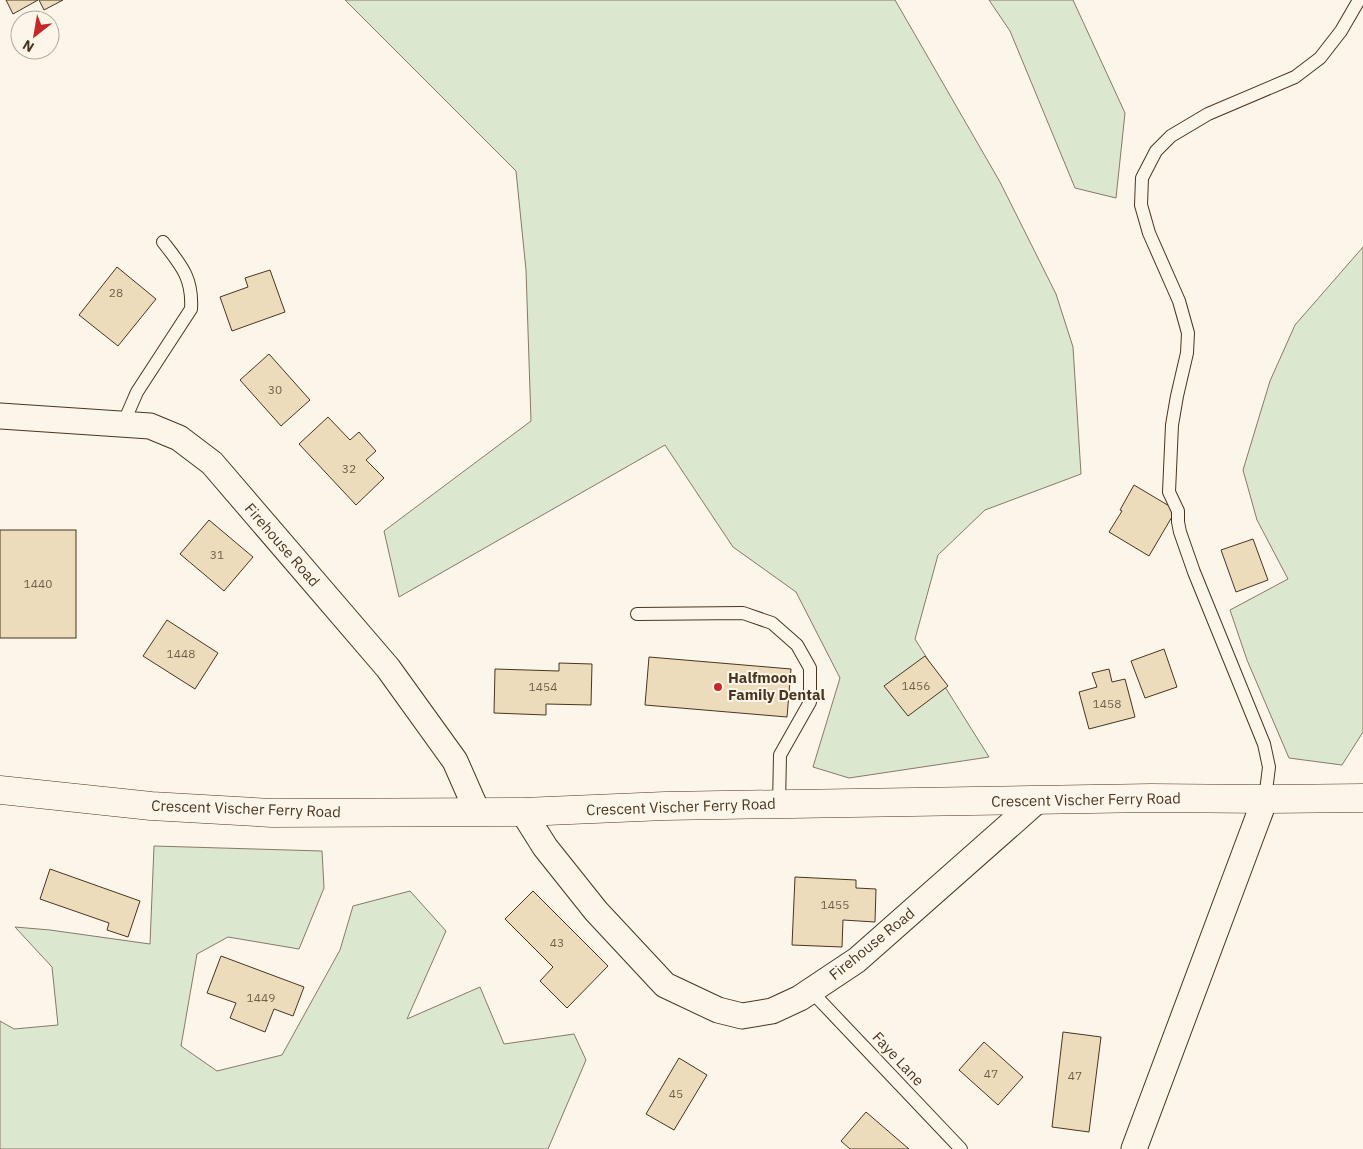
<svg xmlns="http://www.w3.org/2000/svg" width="1363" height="1149" font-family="'IBM Plex Sans',sans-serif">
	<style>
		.green { fill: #dce7d0; stroke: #887966 }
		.building { fill: #ecdcbc; stroke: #4a3520 }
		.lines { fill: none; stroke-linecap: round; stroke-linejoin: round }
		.service-casing { stroke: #4a3520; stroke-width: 14 }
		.minor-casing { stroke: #4a3520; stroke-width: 27 }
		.secondary-casing { stroke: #4a3520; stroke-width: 29 }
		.service { stroke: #fbf6e9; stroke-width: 12 }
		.minor { stroke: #fbf6e9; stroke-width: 25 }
		.secondary { stroke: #fbf6e9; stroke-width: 28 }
		.poi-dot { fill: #c62828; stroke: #fbf6e9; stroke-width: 2 }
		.labels { text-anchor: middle; stroke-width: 4; stroke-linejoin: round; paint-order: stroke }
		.number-label { font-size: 12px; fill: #725f47 }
		.street-label { font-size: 15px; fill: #4a3520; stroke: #fbf6e9 }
		.poi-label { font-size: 15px; font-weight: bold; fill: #4a3520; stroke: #fbf6e9; text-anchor: start }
	</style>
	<rect width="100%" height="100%" fill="#fbf6e9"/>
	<g class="green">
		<polygon points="345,0 895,0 1000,182 1056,294 1073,347 1081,474 985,510 938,555 915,639 989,757 849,778 813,767 840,678 796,592 733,547 665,445 399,597 384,531 531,421 526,270 516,171"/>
		<polygon points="989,0 1073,0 1125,113 1116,198 1075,188 1010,31"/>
		<polygon points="1363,247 1363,732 1342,765 1289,758 1247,660 1230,610 1288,579 1257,520 1243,470 1270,381 1295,325"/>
		<polygon points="154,846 322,851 324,888 299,949 228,937 197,954 181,1046 217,1071 282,1055 340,950 353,906 410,891 446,931 407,1019 480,987 504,1044 574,1034 586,1060 548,1149 0,1149 0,1021 14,1029 58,1025 52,967 15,927 50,930 150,944"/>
	</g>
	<g class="building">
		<polygon points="6,0 38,0 13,14"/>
		<polygon points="39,0 63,0 44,10"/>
		<polygon points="117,267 156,299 118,346 79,315"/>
		<polygon points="270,270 285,312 232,331 220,297 248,287 245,278"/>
		<polygon points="269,354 310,400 281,426 240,380"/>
		<polygon points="328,417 350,440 359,432 376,451 366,460 384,478 356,505 299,444"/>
		<polygon points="1134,485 1176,510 1149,556 1109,532 1122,511 1120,510"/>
		<polygon points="209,520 253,557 224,591 180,554"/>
		<rect x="0" y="530" width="76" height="108"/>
		<polygon points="1253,539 1268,580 1236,592 1221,550"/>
		<polygon points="167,620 218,653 195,689 143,656"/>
		<polygon points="1164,649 1177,687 1145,698 1131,661"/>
		<polygon points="925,656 948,686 908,716 884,686"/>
		<polygon points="649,657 791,669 787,717 645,705"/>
		<polygon points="559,663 592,664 591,705 546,704 546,715 494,713 495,669 559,671"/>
		<polygon points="1109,669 1112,682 1125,679 1135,717 1089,729 1079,692 1097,687 1092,673"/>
		<polygon points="50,869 140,901 128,937 107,930 109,923 40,899"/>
		<polygon points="795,877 856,880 856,888 876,889 875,922 843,920 842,947 792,945"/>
		<polygon points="533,891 608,966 567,1008 540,981 553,967 505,919"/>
		<polygon points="221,956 304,987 293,1016 274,1009 265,1032 230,1018 236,1003 207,993"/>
		<polygon points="1063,1032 1101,1037 1089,1132 1052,1127"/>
		<polygon points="984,1042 1023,1077 998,1105 959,1070"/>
		<polygon points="679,1058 707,1075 674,1130 646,1114"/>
		<polygon points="866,1112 909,1149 850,1149 841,1141"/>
	</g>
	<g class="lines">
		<defs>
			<g id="service">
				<path d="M123,424l14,-32 54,-83c2,-31 -10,-44 -28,-67"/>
				<polyline points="637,614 743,613 772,623 797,645 810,668 810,702 780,755 779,804"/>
				<polyline points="1265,799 1269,767 1264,744 1194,572 1180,532 1178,522 1178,511 1169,492 1172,425 1177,396 1187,353 1188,333 1179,301 1149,233 1141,205 1142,178 1156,151 1171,136 1208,114 1295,77 1320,58 1341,31 1359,0"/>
				<polyline points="811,991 961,1149"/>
			</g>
			<g id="minor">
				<polyline points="0,416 150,426 179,438 212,463 388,668 455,761 477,811"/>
				<polyline points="523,812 545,847 596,911 665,985 718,1010 742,1016 772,1011 800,998 857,960 1038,800"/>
				<polyline points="1134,1149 1265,799"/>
			</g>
			<polyline id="secondary" points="0,790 151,806 272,813 523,812 665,806 1151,798 1265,799 1363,798"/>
		</defs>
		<use href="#service" class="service-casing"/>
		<use href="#minor" class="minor-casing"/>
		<use href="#secondary" class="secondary-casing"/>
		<use href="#service" class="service"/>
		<use href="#minor" class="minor"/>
		<use href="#secondary" class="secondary"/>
	</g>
	<circle class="poi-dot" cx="718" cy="687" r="5"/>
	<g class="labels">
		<g class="number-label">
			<text x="116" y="297">28</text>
			<text x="275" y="394">30</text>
			<text x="349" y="473">32</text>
			<text x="217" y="559">31</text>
			<text x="38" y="588">1440</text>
			<text x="181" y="658">1448</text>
			<text x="916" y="690">1456</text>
			<text x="543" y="691">1454</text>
			<text x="1107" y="708">1458</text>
			<text x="835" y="909">1455</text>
			<text x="557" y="947">43</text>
			<text x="261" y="1002">1449</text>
			<text x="991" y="1078">47</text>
			<text x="1075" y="1080">47</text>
			<text x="676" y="1098">45</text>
		</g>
		<g class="street-label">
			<text transform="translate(282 545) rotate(49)" y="5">Firehouse Road</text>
			<text transform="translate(1086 800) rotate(-1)" y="5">Crescent Vischer Ferry Road</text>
			<text transform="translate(681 807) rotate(-2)" y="5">Crescent Vischer Ferry Road</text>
			<text transform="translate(246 809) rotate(2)" y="5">Crescent Vischer Ferry Road</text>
			<text transform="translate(872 944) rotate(-39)" y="5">Firehouse Road</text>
			<text transform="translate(898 1059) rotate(47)" y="5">Faye Lane</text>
		</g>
		<g class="poi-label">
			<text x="728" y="683">Halfmoon<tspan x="728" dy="17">Family Dental</tspan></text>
		</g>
	</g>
	<g transform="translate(35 35) rotate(211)"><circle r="24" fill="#fbf6e9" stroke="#b4a999"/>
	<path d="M0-4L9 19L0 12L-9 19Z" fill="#c62828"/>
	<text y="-8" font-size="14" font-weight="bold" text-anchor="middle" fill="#4a3520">N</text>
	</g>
</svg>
